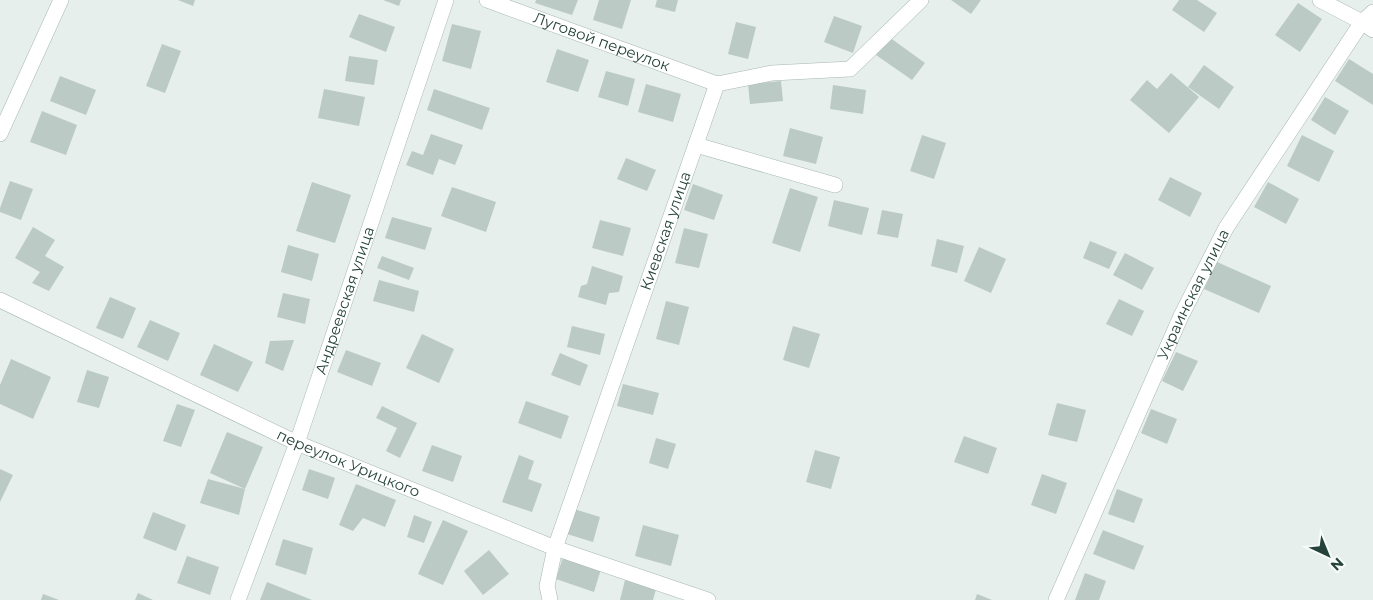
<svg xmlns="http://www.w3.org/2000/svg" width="1373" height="600" font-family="Montserrat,sans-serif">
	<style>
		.building { fill: #bbcac4 }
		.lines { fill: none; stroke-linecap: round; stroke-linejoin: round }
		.minor-casing { stroke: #a8b8b2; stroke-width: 16 }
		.minor { stroke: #fff; stroke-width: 15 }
		.labels { text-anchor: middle; stroke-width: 4; stroke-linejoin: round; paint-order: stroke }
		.street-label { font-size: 15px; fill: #24423a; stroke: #f7fbf9 }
	</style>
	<rect width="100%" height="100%" fill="#e6efeb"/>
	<g class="building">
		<polygon points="178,0 195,0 193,6"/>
		<polygon points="383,0 401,0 399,6"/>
		<polygon points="536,0 578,0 572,15 535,3"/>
		<polygon points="599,0 631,0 622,29 593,20"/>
		<polygon points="657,0 678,0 675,12 655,7"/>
		<polygon points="951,0 981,0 971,14"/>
		<polygon points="1179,0 1197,0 1217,13 1204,32 1172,10"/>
		<polygon points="1298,3 1322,19 1300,52 1275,35"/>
		<polygon points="359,14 395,27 386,52 349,37"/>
		<polygon points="834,16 862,26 853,53 824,42"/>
		<polygon points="736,22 756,27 748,59 728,54"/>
		<polygon points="452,24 481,31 471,69 442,61"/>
		<polygon points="889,37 925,63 912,80 876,55"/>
		<polygon points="162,44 181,51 165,93 146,86"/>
		<polygon points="557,49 589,60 578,92 546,82"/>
		<polygon points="349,56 378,60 374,85 345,81"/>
		<polygon points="1349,59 1373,74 1373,105 1335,81"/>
		<polygon points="1204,65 1234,87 1219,109 1188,87"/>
		<polygon points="606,71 635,79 628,106 598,97"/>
		<polygon points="1171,73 1199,97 1169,133 1130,100 1147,80 1157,89"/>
		<polygon points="60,76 96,90 86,115 50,101"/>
		<polygon points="781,81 783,101 750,104 748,84"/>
		<polygon points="646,84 681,94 673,122 638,112"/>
		<polygon points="833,85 866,90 863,114 830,109"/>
		<polygon points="324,89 365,97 359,126 318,118"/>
		<polygon points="434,89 490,108 482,130 427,110"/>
		<polygon points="1325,97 1349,111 1335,135 1311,120"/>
		<polygon points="42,111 77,125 66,155 30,142"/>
		<polygon points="790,128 823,137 816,164 783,156"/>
		<polygon points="431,134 463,145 455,165 439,159 433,175 406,165 412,151 423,155"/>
		<polygon points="922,135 946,143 934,179 910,171"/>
		<polygon points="1302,135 1334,151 1319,182 1287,166"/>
		<polygon points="626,158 656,170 647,191 617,179"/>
		<polygon points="1170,177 1202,193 1190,217 1158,200"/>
		<polygon points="10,181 33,189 21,220 0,212 0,208"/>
		<polygon points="312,182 351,195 335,243 296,231"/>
		<polygon points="1268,182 1299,199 1286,224 1254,207"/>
		<polygon points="693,184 723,195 714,220 684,210"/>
		<polygon points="452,187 496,202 486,232 441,216"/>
		<polygon points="790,188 818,197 800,252 772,243"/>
		<polygon points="834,200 869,208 862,235 828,226"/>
		<polygon points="882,210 903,214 898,238 877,234"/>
		<polygon points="392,217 432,228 425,250 385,238"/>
		<polygon points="600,220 631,228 623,256 592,248"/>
		<polygon points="33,227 55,240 45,256 64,267 49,291 32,283 40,272 15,258"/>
		<polygon points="684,228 708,234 699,268 675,263"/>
		<polygon points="937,239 964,246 957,273 931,266"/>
		<polygon points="1090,241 1117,252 1109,269 1083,258"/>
		<polygon points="288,245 319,254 312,281 281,272"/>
		<polygon points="979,247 1006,259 991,293 964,281"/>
		<polygon points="1125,253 1154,268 1142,290 1113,275"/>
		<polygon points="382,256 414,268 409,280 377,268"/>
		<polygon points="1217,262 1271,286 1259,313 1204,289"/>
		<polygon points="592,266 623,276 619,292 609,293 606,305 578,297 581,286 587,284"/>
		<polygon points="379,280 419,291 414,312 373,301"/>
		<polygon points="283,293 310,299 305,324 277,317"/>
		<polygon points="110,297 136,308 123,339 96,328"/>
		<polygon points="1119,299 1144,311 1132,336 1106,324"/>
		<polygon points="666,301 689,307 679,345 656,339"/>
		<polygon points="150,320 180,333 168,361 137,347"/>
		<polygon points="572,326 605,334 600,355 567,347"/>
		<polygon points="793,326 820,334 809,368 783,360"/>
		<polygon points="422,334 454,349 439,383 406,368"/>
		<polygon points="294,340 283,371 265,363 270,341"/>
		<polygon points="214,344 253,362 238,392 200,375"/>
		<polygon points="346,350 381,363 372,386 337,372"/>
		<polygon points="1176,352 1198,361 1183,391 1162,381"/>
		<polygon points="560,353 588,365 580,386 551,375"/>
		<polygon points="11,359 51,377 33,419 0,404 0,385"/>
		<polygon points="87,370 109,377 99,408 77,402"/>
		<polygon points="623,384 659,393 653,415 617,406"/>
		<polygon points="526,401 569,416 561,439 518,423"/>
		<polygon points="1057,403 1086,410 1077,442 1048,435"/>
		<polygon points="177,404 195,410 181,447 163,441"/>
		<polygon points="382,406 417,423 400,458 386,451 397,428 376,418"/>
		<polygon points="1151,409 1177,419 1167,444 1141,433"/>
		<polygon points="227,432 263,447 245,489 210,473"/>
		<polygon points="964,436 997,448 988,474 954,462"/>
		<polygon points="656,438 676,444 668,469 649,463"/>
		<polygon points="432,445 462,456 453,482 422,471"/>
		<polygon points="815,450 840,457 831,489 806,482"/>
		<polygon points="519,455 534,461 528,479 542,484 532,512 502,502"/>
		<polygon points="0,469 13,475 0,502"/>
		<polygon points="309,469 335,478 328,499 302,490"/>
		<polygon points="1042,474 1067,483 1056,514 1031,505"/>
		<polygon points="208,479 245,489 239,515 200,503"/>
		<polygon points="356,484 396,500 385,527 363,518 353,531 339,525"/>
		<polygon points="1117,489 1143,499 1134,523 1108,514"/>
		<polygon points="574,509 600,517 593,542 567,534"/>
		<polygon points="153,512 186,525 176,551 143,538"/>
		<polygon points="414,515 432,522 424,543 407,537"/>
		<polygon points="443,520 468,531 443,585 418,574"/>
		<polygon points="643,525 679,535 671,566 635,556"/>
		<polygon points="1103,530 1144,546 1134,570 1093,554"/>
		<polygon points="283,539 313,548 306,575 275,565"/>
		<polygon points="489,550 509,574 483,595 464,571"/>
		<polygon points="187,556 219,567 210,595 177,583"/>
		<polygon points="563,557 601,569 594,592 556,579"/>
		<polygon points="1085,573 1106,581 1099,600 1075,600"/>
		<polygon points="625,580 656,589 653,600 620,600"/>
		<polygon points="267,582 312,600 260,600"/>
		<polygon points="138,593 153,600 135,600"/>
		<polygon points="43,594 59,600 41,600"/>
		<polygon points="977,594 992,600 975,600"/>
	</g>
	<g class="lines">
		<defs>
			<g id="minor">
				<path id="s1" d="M487,0l230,84"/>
				<polyline points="1320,0 1362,22 1373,30"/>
				<polyline points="0,134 61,0"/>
				<polyline points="696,145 835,185"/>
				<path id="s2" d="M0,300l297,143 258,105 153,52"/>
				<path id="s3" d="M238,600l59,-157 149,-443"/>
				<path id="s4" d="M550,600l-3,-14 8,-38 162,-464 55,-11 78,-4 71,-69"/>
				<path id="s5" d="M1056,600l125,-284 45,-88 136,-206 11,-10"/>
			</g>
		</defs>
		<use href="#minor" class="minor-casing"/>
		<use href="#minor" class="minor"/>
	</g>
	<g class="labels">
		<g class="street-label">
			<text dy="5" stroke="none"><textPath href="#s1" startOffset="122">Луговой переулок</textPath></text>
			<text dy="5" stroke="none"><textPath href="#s4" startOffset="389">Киевская улица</textPath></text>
			<text dy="5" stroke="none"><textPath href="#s5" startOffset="335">Украинская улица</textPath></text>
			<text dy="5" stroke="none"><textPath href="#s3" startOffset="318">Андреевская улица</textPath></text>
			<text dy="5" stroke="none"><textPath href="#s2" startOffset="385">переулок Урицкого</textPath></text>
		</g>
	</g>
	<g transform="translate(1328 555) rotate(136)" stroke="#f7fbf9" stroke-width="4" paint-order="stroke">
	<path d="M0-4L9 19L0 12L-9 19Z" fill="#24423a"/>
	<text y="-8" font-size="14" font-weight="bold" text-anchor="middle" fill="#24423a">N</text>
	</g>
</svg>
